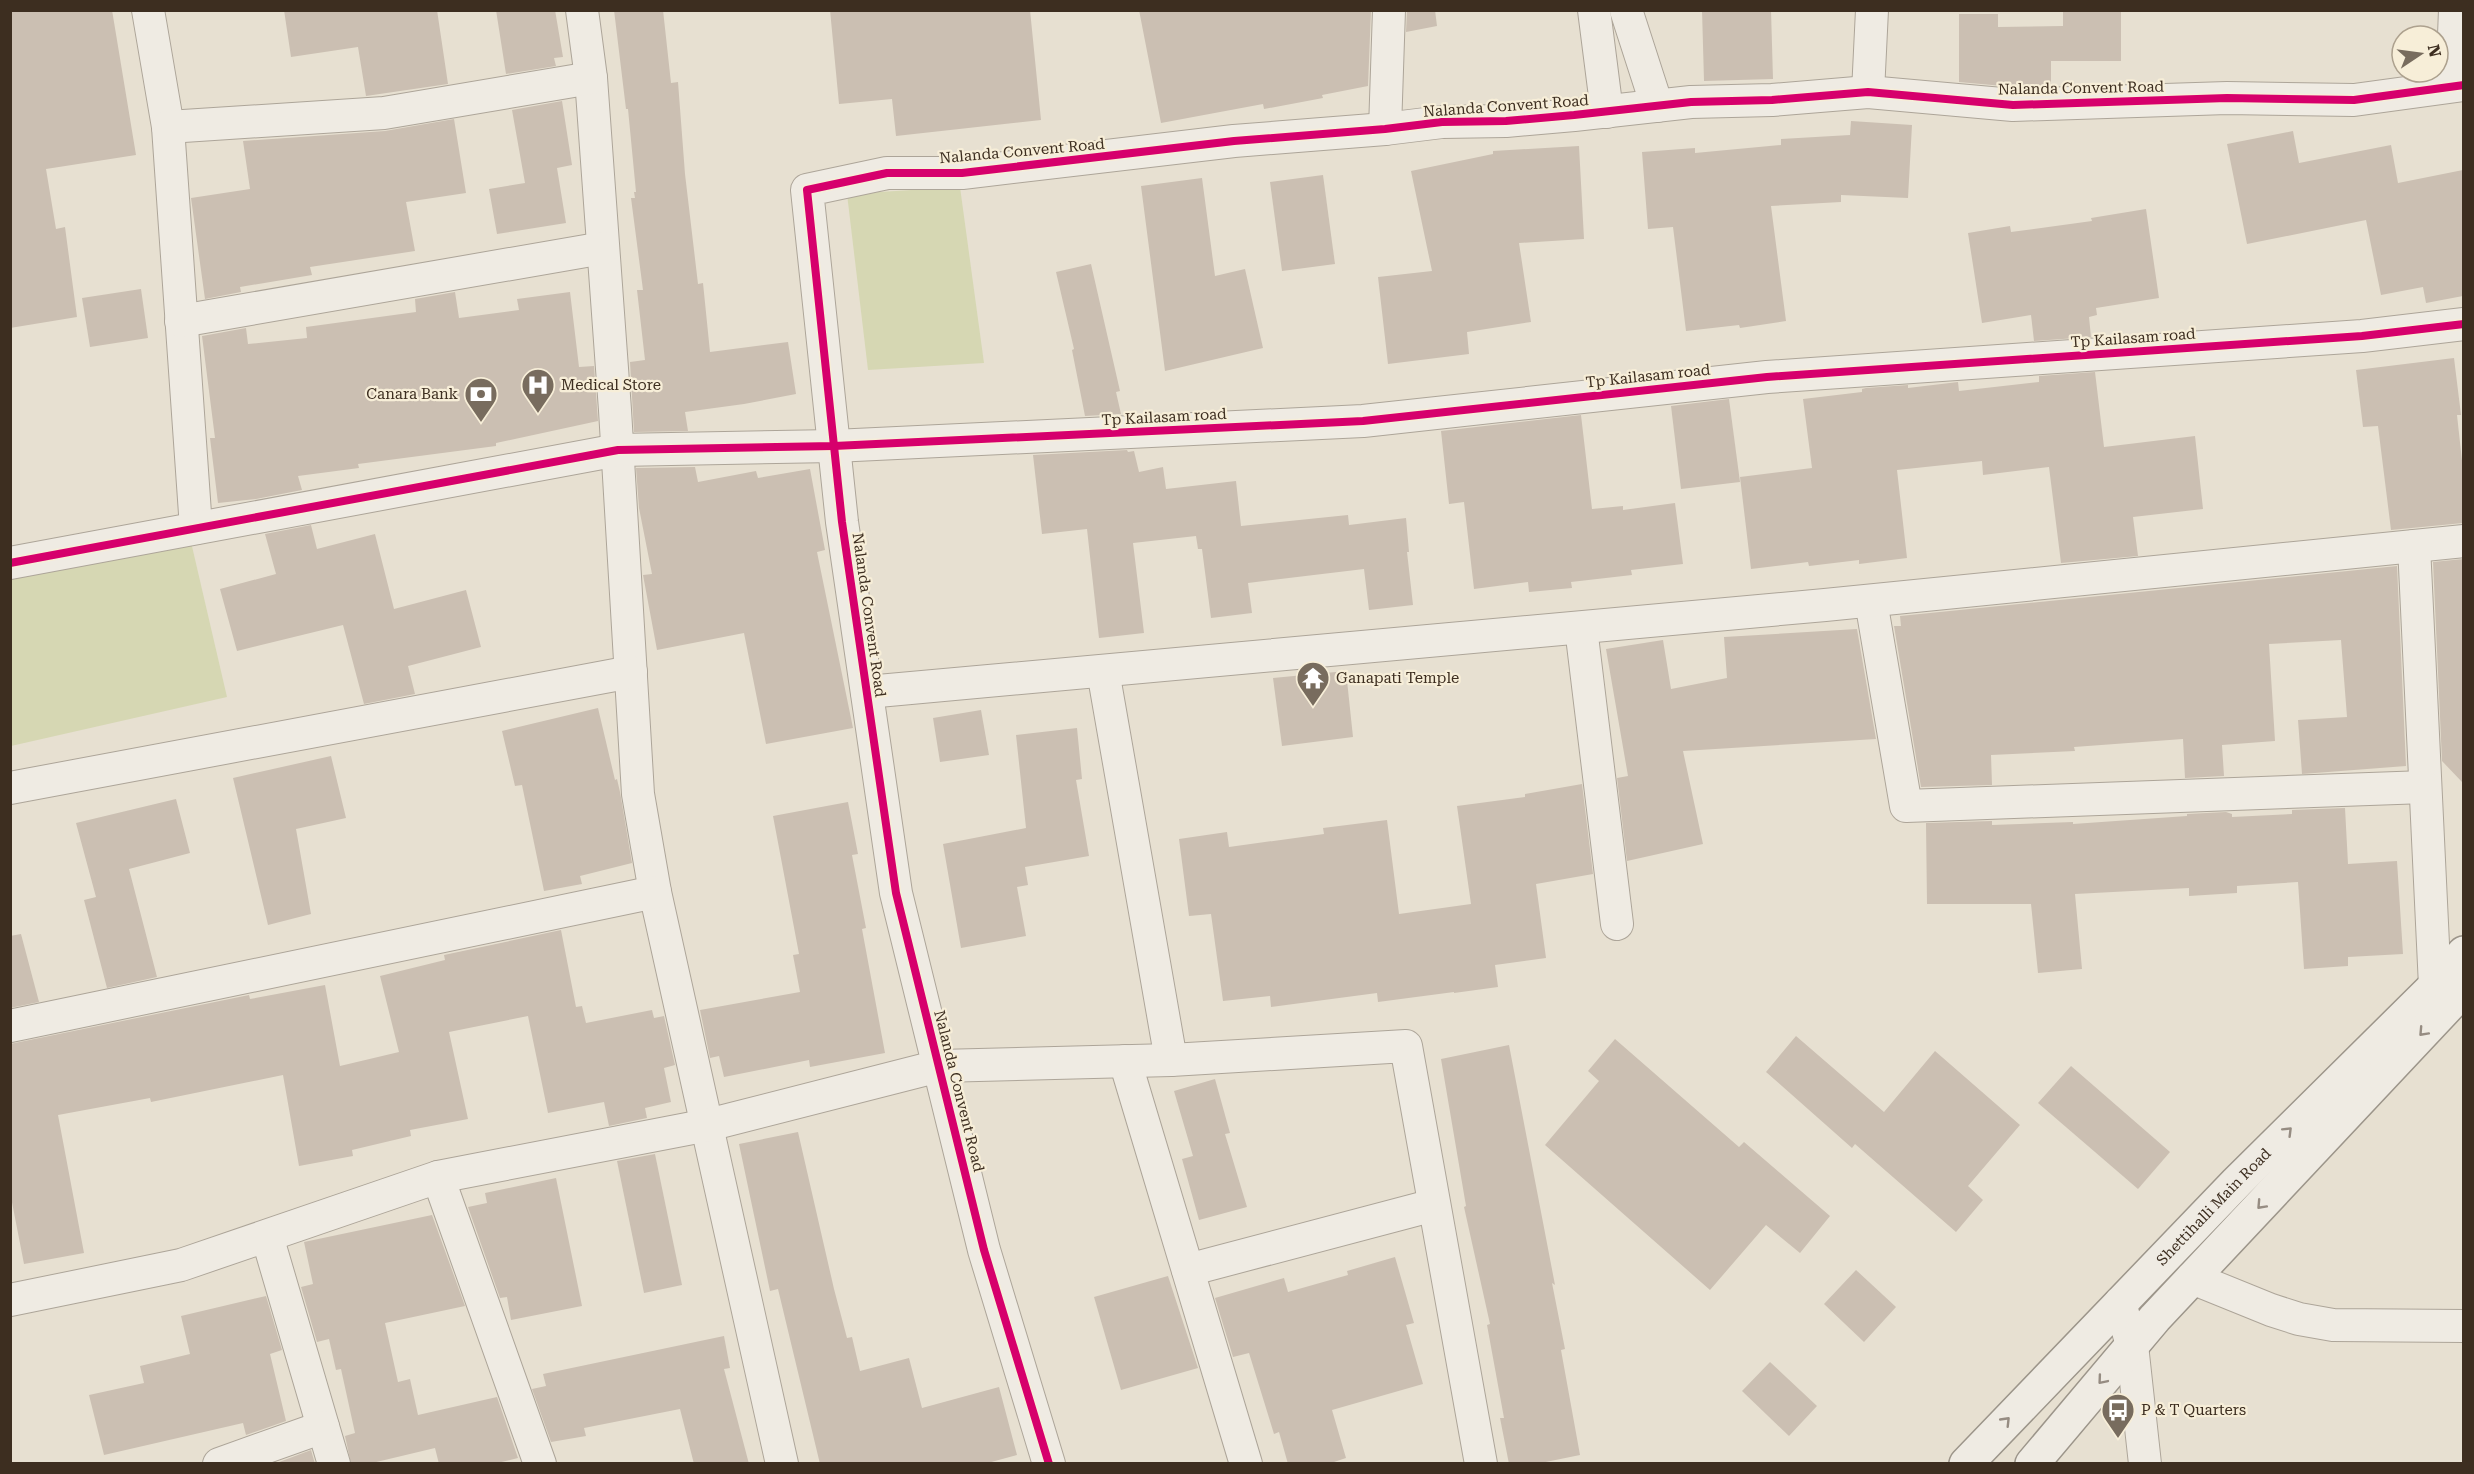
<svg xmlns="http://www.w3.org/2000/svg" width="2474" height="1474" font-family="'Roboto Serif',serif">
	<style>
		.green { fill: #d6d7b3 }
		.building { fill: #cbbfb2 }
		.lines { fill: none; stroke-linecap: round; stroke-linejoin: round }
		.street-casing { stroke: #ada599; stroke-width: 34 }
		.secondary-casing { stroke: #9c958a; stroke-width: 36 }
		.street { stroke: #efebe3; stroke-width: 32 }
		.secondary { stroke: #efebe3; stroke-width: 33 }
		.cycleway-casing { stroke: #f7eed8; stroke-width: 11 }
		.cycleway { stroke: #d6006c; stroke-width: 8 }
		.oneway { stroke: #968c82 }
		.labels { text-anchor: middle; stroke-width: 4.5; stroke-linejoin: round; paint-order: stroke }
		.street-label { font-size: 15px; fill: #3d2e20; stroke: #f7eed8 }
		.poi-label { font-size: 15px; fill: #3d2e20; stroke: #f7eed8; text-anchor: start }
	</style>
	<rect width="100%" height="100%" fill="#e7e0d1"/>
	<g class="green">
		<polygon points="960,187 984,363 868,370 847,194"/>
		<polygon points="188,529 227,697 11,746 10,569"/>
	</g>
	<g class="building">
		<polygon points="10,10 112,10 136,155 46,169 56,229 65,227 77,317 10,328"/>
		<polygon points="284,10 437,10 448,84 366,96 358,47 291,57"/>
		<polygon points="496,10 555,10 563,57 554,58 556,66 506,74"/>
		<polygon points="614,10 663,10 671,83 678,82 685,174 698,284 703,283 710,352 788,342 796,394 744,404 685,412 688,431 634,432 630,362 645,360 637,290 643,290 631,198 635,198 634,192 636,192 628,109 626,109"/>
		<polygon points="830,10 1030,10 1041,120 896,136 892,99 839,104"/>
		<polygon points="1139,10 1371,10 1368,86 1322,95 1323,98 1264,109 1263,104 1161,123"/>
		<polygon points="1407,10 1435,10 1437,26 1406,32"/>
		<polygon points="1702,10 1771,10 1773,79 1704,81"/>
		<polygon points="2063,10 2121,10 2121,61 2051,61 2051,86 2014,87 1959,82 1959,14 1998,14 1998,27 2063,26"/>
		<polygon points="562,101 572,165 557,168 566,223 497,234 489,189 525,183 512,110"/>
		<polygon points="454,119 466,193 406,202 415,251 310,267 312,275 240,287 241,292 205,299 191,198 250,189 243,141 385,131"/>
		<polygon points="1851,121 1912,125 1908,198 1841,195 1841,202 1771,206 1786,321 1740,328 1739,325 1686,331 1673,227 1648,229 1642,152 1695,148 1695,153 1781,145 1781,139 1850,135"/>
		<polygon points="2293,131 2299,163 2391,145 2398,183 2463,170 2463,296 2426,303 2423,287 2381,295 2366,220 2247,244 2227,144"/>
		<polygon points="1579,146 1584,239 1519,243 1531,322 1467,332 1469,354 1388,364 1378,277 1432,271 1411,171 1493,154 1493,151"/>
		<polygon points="1323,175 1335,264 1282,271 1270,182"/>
		<polygon points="1202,178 1215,276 1245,269 1263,348 1165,371 1141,186"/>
		<polygon points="2146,209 2159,298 2096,308 2097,315 2089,317 2091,337 2034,341 2031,315 1982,323 1968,233 2010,226 2011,232 2092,221 2091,218"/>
		<polygon points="1091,264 1120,391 1116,392 1121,414 1085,416 1072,350 1074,349 1056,272"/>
		<polygon points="141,289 148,338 90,347 82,298"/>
		<polygon points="455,292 459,318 519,310 517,299 570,292 579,367 594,366 598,421 496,443 496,446 358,464 359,468 298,476 302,490 256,499 218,503 210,438 215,438 202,336 246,328 248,344 307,338 306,327 416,312 415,299"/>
		<polygon points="2454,358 2461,415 2457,415 2463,470 2463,523 2391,530 2378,426 2363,427 2356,370"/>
		<polygon points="2095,372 2104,447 2195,436 2203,509 2133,517 2138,556 2061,563 2049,467 1983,475 1982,461 1897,470 1907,558 1859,564 1859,560 1809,566 1808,562 1751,569 1740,477 1812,468 1803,399 1862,392 1862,389 1866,388 1908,385 1908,388 1958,382 1959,391 2039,382 2039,376"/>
		<polygon points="1729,399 1740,482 1681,489 1671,406"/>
		<polygon points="1581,415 1592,509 1623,506 1623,510 1675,503 1683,564 1631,570 1632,575 1571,582 1572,588 1529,592 1528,582 1474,589 1464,502 1449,504 1441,431"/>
		<polygon points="1127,450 1128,452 1134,451 1139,472 1163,467 1166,489 1236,481 1241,526 1348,515 1349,525 1406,518 1409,552 1407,552 1413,605 1369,610 1364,569 1248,583 1252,613 1211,618 1202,549 1198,549 1196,536 1133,543 1144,633 1099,638 1087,529 1042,534 1033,455"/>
		<polygon points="695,467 698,482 756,471 758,478 810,469 825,550 817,552 853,728 766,744 744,633 657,650 643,575 652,574 639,508 636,468"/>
		<polygon points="311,525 317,549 375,534 394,609 466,590 481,647 408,666 415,694 364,704 343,625 237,651 220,589 276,574 265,534"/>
		<polygon points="2463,559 2463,783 2442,761 2433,562"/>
		<polygon points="2397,566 2406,766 2302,774 2298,720 2347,717 2341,640 2269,644 2275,741 2222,745 2224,776 2185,778 2183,739 2074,747 2075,751 1991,755 1992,785 1921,787 1894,626 1901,626 1900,616"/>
		<polygon points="1857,629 1876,739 1683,751 1703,844 1627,861 1617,778 1628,776 1606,649 1663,640 1671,689 1727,678 1724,637"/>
		<polygon points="1346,671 1353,737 1282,746 1273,678"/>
		<polygon points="598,708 615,780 617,779 620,792 632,863 580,876 582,884 544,891 522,785 515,786 502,731"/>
		<polygon points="981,710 989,755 940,762 933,718"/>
		<polygon points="1077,728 1082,779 1076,780 1089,856 1025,867 1028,885 1017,887 1026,936 961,948 943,844 1026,828 1016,735"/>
		<polygon points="331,756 346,818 296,829 311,914 268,925 233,778"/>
		<polygon points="1582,784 1593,874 1536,884 1546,958 1495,965 1498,987 1454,993 1454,992 1378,1002 1377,993 1271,1007 1270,996 1223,1001 1211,914 1189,916 1179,839 1227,832 1229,847 1324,834 1323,828 1387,820 1399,914 1471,904 1457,806 1525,797 1525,794"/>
		<polygon points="176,799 190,853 129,869 157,977 107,988 84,900 96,897 76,823"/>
		<polygon points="848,802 858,854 852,855 866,928 862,929 885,1053 810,1067 809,1060 724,1077 719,1056 710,1058 700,1010 800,992 793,955 799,954 773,816"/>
		<polygon points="2345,808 2348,864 2397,861 2403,954 2348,957 2348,966 2304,969 2298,882 2237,886 2237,893 2189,896 2189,888 2075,894 2082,969 2038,973 2031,904 1927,904 1926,823 1992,821 1992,825 2073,822 2073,824 2187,816 2187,814 2226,812 2232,814 2232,817 2292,814 2292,810"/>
		<polygon points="561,930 576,1007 582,1006 586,1023 652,1010 654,1018 664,1016 675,1065 664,1068 671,1102 645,1108 647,1118 609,1126 604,1102 548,1113 528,1016 449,1032 468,1119 410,1130 411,1136 352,1150 353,1156 299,1166 283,1075 151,1102 150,1098 58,1115 84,1253 24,1264 10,1192 10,1044 249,995 250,999 325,985 340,1066 399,1052 380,976 445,960 444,955"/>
		<polygon points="21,934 39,1002 10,1008 10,936"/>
		<polygon points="1796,1036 1884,1112 1935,1051 2020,1125 1968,1186 1983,1200 1956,1232 1855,1144 1852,1148 1766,1072"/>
		<polygon points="1615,1039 1739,1147 1744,1142 1830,1216 1800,1253 1766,1225 1710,1290 1545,1145 1599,1081 1588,1071"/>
		<polygon points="1509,1045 1555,1285 1552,1283 1565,1349 1561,1350 1580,1455 1536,1464 1509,1464 1500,1418 1504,1418 1487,1325 1490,1324 1464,1207 1466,1206 1441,1059"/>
		<polygon points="2071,1066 2170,1152 2138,1189 2038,1103"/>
		<polygon points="1215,1079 1230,1133 1225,1134 1247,1207 1199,1220 1182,1159 1193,1156 1174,1091"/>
		<polygon points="798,1132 834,1289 847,1338 852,1337 860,1371 909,1358 922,1408 999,1387 1017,1455 984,1464 820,1464 778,1289 770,1291 739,1144"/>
		<polygon points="655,1154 682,1285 644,1293 617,1161"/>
		<polygon points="556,1178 582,1306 511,1320 507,1297 500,1298 468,1207 487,1203 485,1193"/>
		<polygon points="432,1215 465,1306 385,1323 398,1382 410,1379 418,1415 497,1397 518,1458 493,1464 439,1464 435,1448 368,1464 351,1464 345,1436 355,1433 341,1369 336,1370 329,1339 317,1342 301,1287 313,1284 304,1242"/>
		<polygon points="1395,1257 1414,1323 1406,1325 1423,1384 1332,1410 1346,1458 1328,1464 1288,1464 1279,1432 1274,1434 1249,1353 1233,1357 1215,1298 1284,1278 1288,1292 1348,1275 1347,1271"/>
		<polygon points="1856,1270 1896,1307 1864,1342 1824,1304"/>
		<polygon points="1168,1276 1198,1368 1121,1390 1094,1297"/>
		<polygon points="266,1296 282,1350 270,1354 286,1421 246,1435 243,1423 104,1455 89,1395 144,1383 140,1366 190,1354 181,1316"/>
		<polygon points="724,1336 730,1368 724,1369 749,1464 694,1464 680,1409 584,1428 586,1436 551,1442 532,1389 546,1386 543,1374"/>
		<polygon points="1770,1362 1817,1406 1789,1436 1742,1391"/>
		<polygon points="311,1450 315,1464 274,1464"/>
	</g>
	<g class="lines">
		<defs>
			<g id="street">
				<polyline points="148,10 168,127 196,528"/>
				<polyline points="582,10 591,78 615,410 638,794 655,892 782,1464"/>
				<polyline points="1594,10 1607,112"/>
				<polyline points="1626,10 1657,106"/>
				<polyline points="2452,86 2455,10"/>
				<polyline points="1868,92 1872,10"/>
				<polyline points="168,127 384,113 591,78"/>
				<polyline points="1385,129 1389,10"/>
				<polyline points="181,321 603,248"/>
				<polyline points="2414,546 2435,986"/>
				<polyline points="10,563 618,450 834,446 1363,421 1767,377 2362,336 2464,324"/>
				<polyline points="1871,601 1906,806 2425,787"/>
				<polyline points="1581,628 1617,924"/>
				<polyline points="1103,671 1171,1060"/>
				<polyline points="867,692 1825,605 2464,541"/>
				<polyline points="10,788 631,672"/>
				<polyline points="10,1026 655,892"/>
				<polyline points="1125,1061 1246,1464"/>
				<polyline points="438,1177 540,1464"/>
				<polyline points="267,1236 334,1464"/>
				<polyline points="1188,1270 1434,1205"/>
				<polyline points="2192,1278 2271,1310 2299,1319 2333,1325 2464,1326"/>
				<polyline points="10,1300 181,1265 438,1177 708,1125 939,1066 1171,1060 1406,1046 1481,1464"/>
				<polyline points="2120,1303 2132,1345 2145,1464"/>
				<polyline points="219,1464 323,1427"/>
				<polyline points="1049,1464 984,1250 896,893 842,522 807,190 887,173 962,173 1234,141 1385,129 1442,122 1506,121 1574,115 1691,102 1772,100 1868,92 2013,105 2227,98 2354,100 2464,85"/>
			</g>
			<g id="secondary">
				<path id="s1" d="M1966,1464l271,-282 198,-196 29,-33"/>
				<polyline points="2032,1464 2155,1318 2464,989"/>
			</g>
		</defs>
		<use href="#street" class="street-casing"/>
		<use href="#secondary" class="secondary-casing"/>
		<use href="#street" class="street"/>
		<use href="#secondary" class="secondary"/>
		<defs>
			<g id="cycleway">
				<polyline points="10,563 618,450 834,446 1363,421 1767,377 2362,336 2464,324"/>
				<polyline points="1049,1464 984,1250 896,893 842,522 807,190 887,173 962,173 1234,141 1385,129 1442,122 1506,121 1574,115 1691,102 1772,100 1868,92 2013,105 2227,98 2354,100 2464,85"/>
			</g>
		</defs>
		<use href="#cycleway" class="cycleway-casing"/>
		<use href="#cycleway" class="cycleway"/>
	</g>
	<defs><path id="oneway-chevron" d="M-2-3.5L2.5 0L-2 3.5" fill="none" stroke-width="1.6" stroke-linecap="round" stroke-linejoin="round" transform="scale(1.5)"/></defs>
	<g class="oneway">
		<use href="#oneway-chevron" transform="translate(2423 1032) rotate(133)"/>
		<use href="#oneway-chevron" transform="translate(2288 1131) rotate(-45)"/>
		<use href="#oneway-chevron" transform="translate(2261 1205) rotate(133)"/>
		<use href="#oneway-chevron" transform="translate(2102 1380) rotate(130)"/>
		<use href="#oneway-chevron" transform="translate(2006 1421) rotate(-46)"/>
	</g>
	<defs>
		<symbol id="hospital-pin" viewBox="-11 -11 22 30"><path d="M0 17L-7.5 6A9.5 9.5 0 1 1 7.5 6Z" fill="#786c5e" stroke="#f7eed8"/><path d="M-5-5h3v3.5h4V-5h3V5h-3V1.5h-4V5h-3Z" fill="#fff"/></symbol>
		<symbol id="bank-pin" viewBox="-11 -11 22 30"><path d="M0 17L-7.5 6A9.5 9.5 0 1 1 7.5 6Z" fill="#786c5e" stroke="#f7eed8"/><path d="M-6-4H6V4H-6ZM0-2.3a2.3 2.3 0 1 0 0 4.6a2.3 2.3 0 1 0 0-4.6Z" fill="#fff"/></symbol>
		<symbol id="temple-pin" viewBox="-11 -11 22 30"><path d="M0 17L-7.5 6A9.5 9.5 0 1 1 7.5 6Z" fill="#786c5e" stroke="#f7eed8"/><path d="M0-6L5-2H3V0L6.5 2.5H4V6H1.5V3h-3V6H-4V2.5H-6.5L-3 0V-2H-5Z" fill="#fff"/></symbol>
		<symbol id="bus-pin" viewBox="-11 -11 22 30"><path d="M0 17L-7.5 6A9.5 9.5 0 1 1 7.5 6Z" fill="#786c5e" stroke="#f7eed8"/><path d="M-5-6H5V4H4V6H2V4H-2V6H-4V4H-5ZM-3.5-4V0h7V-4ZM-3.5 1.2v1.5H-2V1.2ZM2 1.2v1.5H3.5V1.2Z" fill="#fff"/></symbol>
	</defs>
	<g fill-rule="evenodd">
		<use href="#hospital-pin" x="519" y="366" width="38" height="52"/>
		<use href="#bank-pin" x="462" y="375" width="38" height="52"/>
		<use href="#temple-pin" x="1294" y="659" width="38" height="52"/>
		<use href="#bus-pin" x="2099" y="1391" width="38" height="52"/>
	</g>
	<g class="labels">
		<g class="street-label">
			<text transform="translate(2081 88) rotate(-1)" y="5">Nalanda Convent Road</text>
			<text transform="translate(1506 106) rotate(-4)" y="5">Nalanda Convent Road</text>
			<text transform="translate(1022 151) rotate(-5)" y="5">Nalanda Convent Road</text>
			<text transform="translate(2133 338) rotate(-4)" y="5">Tp Kailasam road</text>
			<text transform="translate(1648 376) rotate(-6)" y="5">Tp Kailasam road</text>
			<text transform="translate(1164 417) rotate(-3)" y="5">Tp Kailasam road</text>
			<text transform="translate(869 615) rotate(82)" y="5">Nalanda Convent Road</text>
			<text transform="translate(959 1091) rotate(76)" y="5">Nalanda Convent Road</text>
			<text dy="5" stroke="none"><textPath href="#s1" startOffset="357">Shettihalli Main Road</textPath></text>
		</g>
		<g class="poi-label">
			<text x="561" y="390">Medical Store</text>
			<text x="458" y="399" text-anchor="end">Canara Bank</text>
			<text x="1336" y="683">Ganapati Temple</text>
			<text x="2141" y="1415">P &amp; T Quarters</text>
		</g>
	</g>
	<rect width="2474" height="1474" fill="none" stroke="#3d2e20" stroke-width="24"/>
	<g transform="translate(2420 54) rotate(77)"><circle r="28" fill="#f7eed8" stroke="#ada18e" stroke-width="1.5"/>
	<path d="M0-4.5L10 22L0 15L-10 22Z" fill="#786c5e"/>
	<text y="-9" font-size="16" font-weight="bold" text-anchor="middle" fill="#3d2e20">N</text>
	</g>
</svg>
